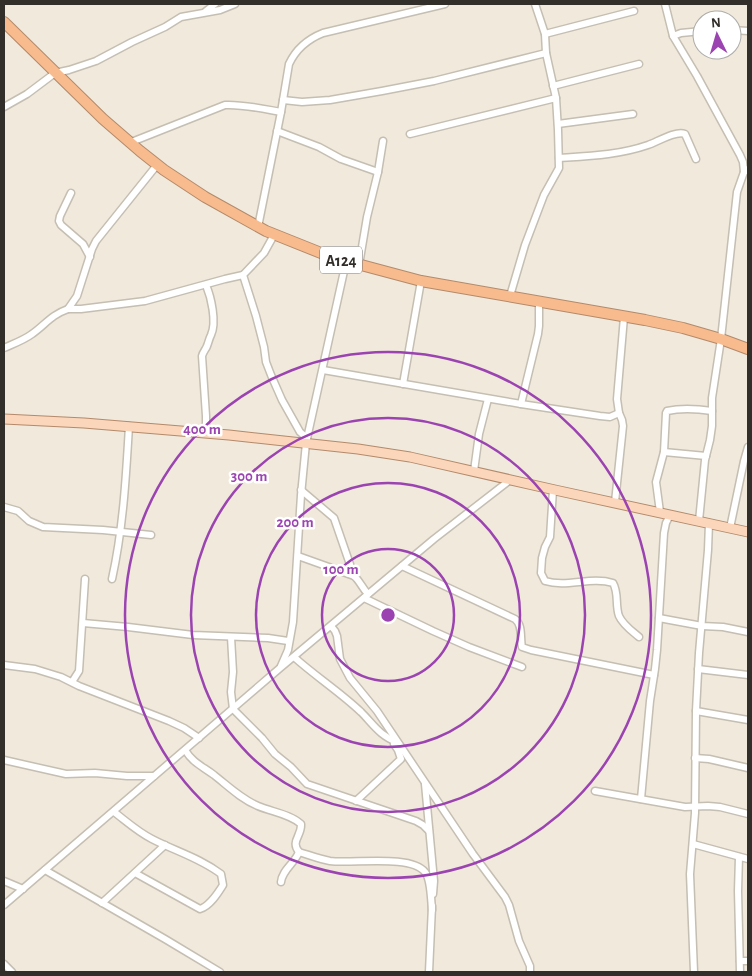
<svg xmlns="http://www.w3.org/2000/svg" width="752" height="976" font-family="'Alegreya Sans',sans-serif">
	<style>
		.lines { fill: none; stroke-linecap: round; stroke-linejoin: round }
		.minor-casing { stroke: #c5beb2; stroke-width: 9 }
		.major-casing { stroke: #b38a6b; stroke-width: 11 }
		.highway-casing { stroke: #b38a6b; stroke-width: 12 }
		.minor { stroke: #fff; stroke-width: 6 }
		.major { stroke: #fbd6bb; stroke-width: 9 }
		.highway { stroke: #f8bb8e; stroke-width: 10 }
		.ring { fill: none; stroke: #9b44b1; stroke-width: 2.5 }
		.labels { text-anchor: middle; stroke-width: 5; stroke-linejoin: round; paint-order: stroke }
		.shield { fill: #fff; stroke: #706d6a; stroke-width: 1 }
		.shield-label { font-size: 16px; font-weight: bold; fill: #322f2a }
		.centre { fill: #9b44b1; stroke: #fff; stroke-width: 2.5 }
		.ring-label { font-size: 15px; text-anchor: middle; font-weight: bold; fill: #9b44b1; stroke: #fff; stroke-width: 5; stroke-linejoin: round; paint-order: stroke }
	</style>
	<rect width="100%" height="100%" fill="#f0e9dc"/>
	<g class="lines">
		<defs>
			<g id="minor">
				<polyline points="535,4 545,34 546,53"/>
				<polyline points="665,4 673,36 697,76 740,155 743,162 744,172"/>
				<polyline points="206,11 215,4"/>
				<polyline points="732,30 748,31"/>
				<polyline points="545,34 634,11"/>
				<polyline points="673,36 681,33 702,31"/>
				<polyline points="553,86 639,64"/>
				<polyline points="283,100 302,102 330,100 382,91 434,81 546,53 556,98 558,130 559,168 544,195 525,245 510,296"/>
				<polyline points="4,107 27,94 55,73 69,70 96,61 132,42 165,27 181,17 220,10 235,4"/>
				<path d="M281,112l8,-48c7,-15 19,-25 34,-31l122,-29"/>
				<polyline points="558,124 633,114"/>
				<polyline points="277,131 319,147 341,159 378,172"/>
				<polyline points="410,134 556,98"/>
				<path d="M129,143l96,-38c17,-1 39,4 56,7l-23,115"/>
				<path d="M559,158c31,-2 60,-3 89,-13 9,-3 28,-15 37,-11l11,25"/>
				<polyline points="157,165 96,241 92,249 77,296 68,309 81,309 145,301 225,279 243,275"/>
				<polyline points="71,193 60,216 59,221 61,225 83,244 90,257"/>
				<polyline points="274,235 264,253 243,275 256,316 264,347 266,362 271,375 282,400 300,432 307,438"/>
				<polyline points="359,265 367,217 378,172 383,141"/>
				<path d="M4,348c9,-4 20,-8 28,-14 14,-10 19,-19 36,-25"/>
				<polyline points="323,370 521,404 600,416 610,417 619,413"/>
				<polyline points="403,384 421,281"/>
				<polyline points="521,404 538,334 539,326 539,301"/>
				<path d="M206,433v-17l-4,-60c1,-4 4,-7 5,-10 2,-5 2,-7 4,-11 6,-13 0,-38 -5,-50"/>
				<polyline points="664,452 706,456"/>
				<polyline points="474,471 479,434 488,399"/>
				<polyline points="301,490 334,518 354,576"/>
				<path d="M553,490l-3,47 -5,10 -3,11 -1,15 4,8c22,7 46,-5 68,2 6,10 2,22 6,33 4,9 13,15 20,21"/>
				<polyline points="615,502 623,426 622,420 619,413 617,399 624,317"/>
				<polyline points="4,507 18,511 29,521 43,527 103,530 151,535"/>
				<path d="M660,512l-4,-30 8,-30 2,-39 1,-2c14,-3 31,-2 45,0"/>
				<polyline points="699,521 705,460 710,440 712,426 712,398 721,339 737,192 744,172 748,169"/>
				<polyline points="730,528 744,461 748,447"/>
				<path d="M298,556l56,20c6,5 8,12 14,18"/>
				<path d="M402,566l113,53c8,6 5,19 7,28l9,3 123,25"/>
				<path d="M112,579c11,-50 14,-101 17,-153"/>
				<polyline points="364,598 433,631 469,647 522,667"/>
				<polyline points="659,618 702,626 723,627 748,632"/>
				<polyline points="83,623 128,627 193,635 268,638 288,641"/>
				<polyline points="331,626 335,631 337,636 340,659 350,678 377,711 473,854 505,897 509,905 519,941 530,966 530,972"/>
				<polyline points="231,637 233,672 231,692 233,709 262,738 275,754 291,767 307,784 416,821 423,825 429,831"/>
				<path d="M294,657c21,19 46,35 67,55 12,12 19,24 36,30"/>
				<polyline points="4,665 35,669 61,677 79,686 169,721 184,728 199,738"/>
				<polyline points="281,666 288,650 293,622 301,495 306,443 346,262"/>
				<polyline points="698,669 748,675"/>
				<polyline points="72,682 79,671 85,579"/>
				<polyline points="696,711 748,720"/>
				<path d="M185,750c8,13 17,16 29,25 14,11 27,24 44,31 14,6 32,8 43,18 1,12 -11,17 -2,28 10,3 20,7 31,9 22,3 81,-7 95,11 6,7 6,28 7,38"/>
				<polyline points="695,758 709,759 748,768"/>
				<polyline points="4,760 66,774 95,773 127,776 154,776"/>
				<polyline points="425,784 434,881 433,894"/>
				<polyline points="595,791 685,807 708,806 720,807 748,814"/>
				<polyline points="641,799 650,701 655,669 657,650 664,533 666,523 670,515"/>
				<polyline points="356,801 401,759 398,750 394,744"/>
				<path d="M114,812c12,9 24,20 38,27 23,12 48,19 69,35l2,11c-5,8 -13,21 -23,24l-65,-36"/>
				<polyline points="693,844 748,859"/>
				<polyline points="739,857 738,891 740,972"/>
				<polyline points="45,870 165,939 220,972"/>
				<polyline points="4,881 23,889"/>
				<path d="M281,882c1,-12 14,-19 18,-30"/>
				<polyline points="102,903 165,845"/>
				<polyline points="4,905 280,668 434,539 510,480"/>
				<polyline points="740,961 748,961"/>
				<polyline points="4,964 12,972"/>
				<polyline points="429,972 432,906"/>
				<polyline points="694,972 690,874 695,813 696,711 699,653 708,550 709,523"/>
			</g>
			<polyline id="major" points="4,419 84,423 229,435 358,449 410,457 555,490 748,532"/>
			<polyline id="highway" points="4,22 103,119 140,151 164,170 205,197 266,231 331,257 421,281 645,320 683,328 721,339 748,349"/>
		</defs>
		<use href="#minor" class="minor-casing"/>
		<use href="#major" class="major-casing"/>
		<use href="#highway" class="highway-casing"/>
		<use href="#minor" class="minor"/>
		<use href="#major" class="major"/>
		<use href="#highway" class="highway"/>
	</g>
	<g class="ring">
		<circle cx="388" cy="615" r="66"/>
		<circle cx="388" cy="615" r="132"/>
		<circle cx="388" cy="615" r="197"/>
		<circle cx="388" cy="615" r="263"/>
	</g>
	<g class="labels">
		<rect class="shield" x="320" y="246.5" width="42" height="27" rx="4"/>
		<g class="shield-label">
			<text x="341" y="266">A124</text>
		</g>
	</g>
	<circle cx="388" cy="615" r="8" class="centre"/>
	<g class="ring-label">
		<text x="202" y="434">400 m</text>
		<text x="249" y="481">300 m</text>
		<text x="295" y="527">200 m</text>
		<text x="341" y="574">100 m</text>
	</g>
	<rect width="752" height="976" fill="none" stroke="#322f2a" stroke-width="10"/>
	<g transform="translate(717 35) rotate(355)"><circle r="24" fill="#ffffff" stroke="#adacaa"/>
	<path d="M0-4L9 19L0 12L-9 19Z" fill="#9b44b1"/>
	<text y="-8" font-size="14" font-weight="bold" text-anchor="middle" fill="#322f2a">N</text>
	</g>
</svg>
